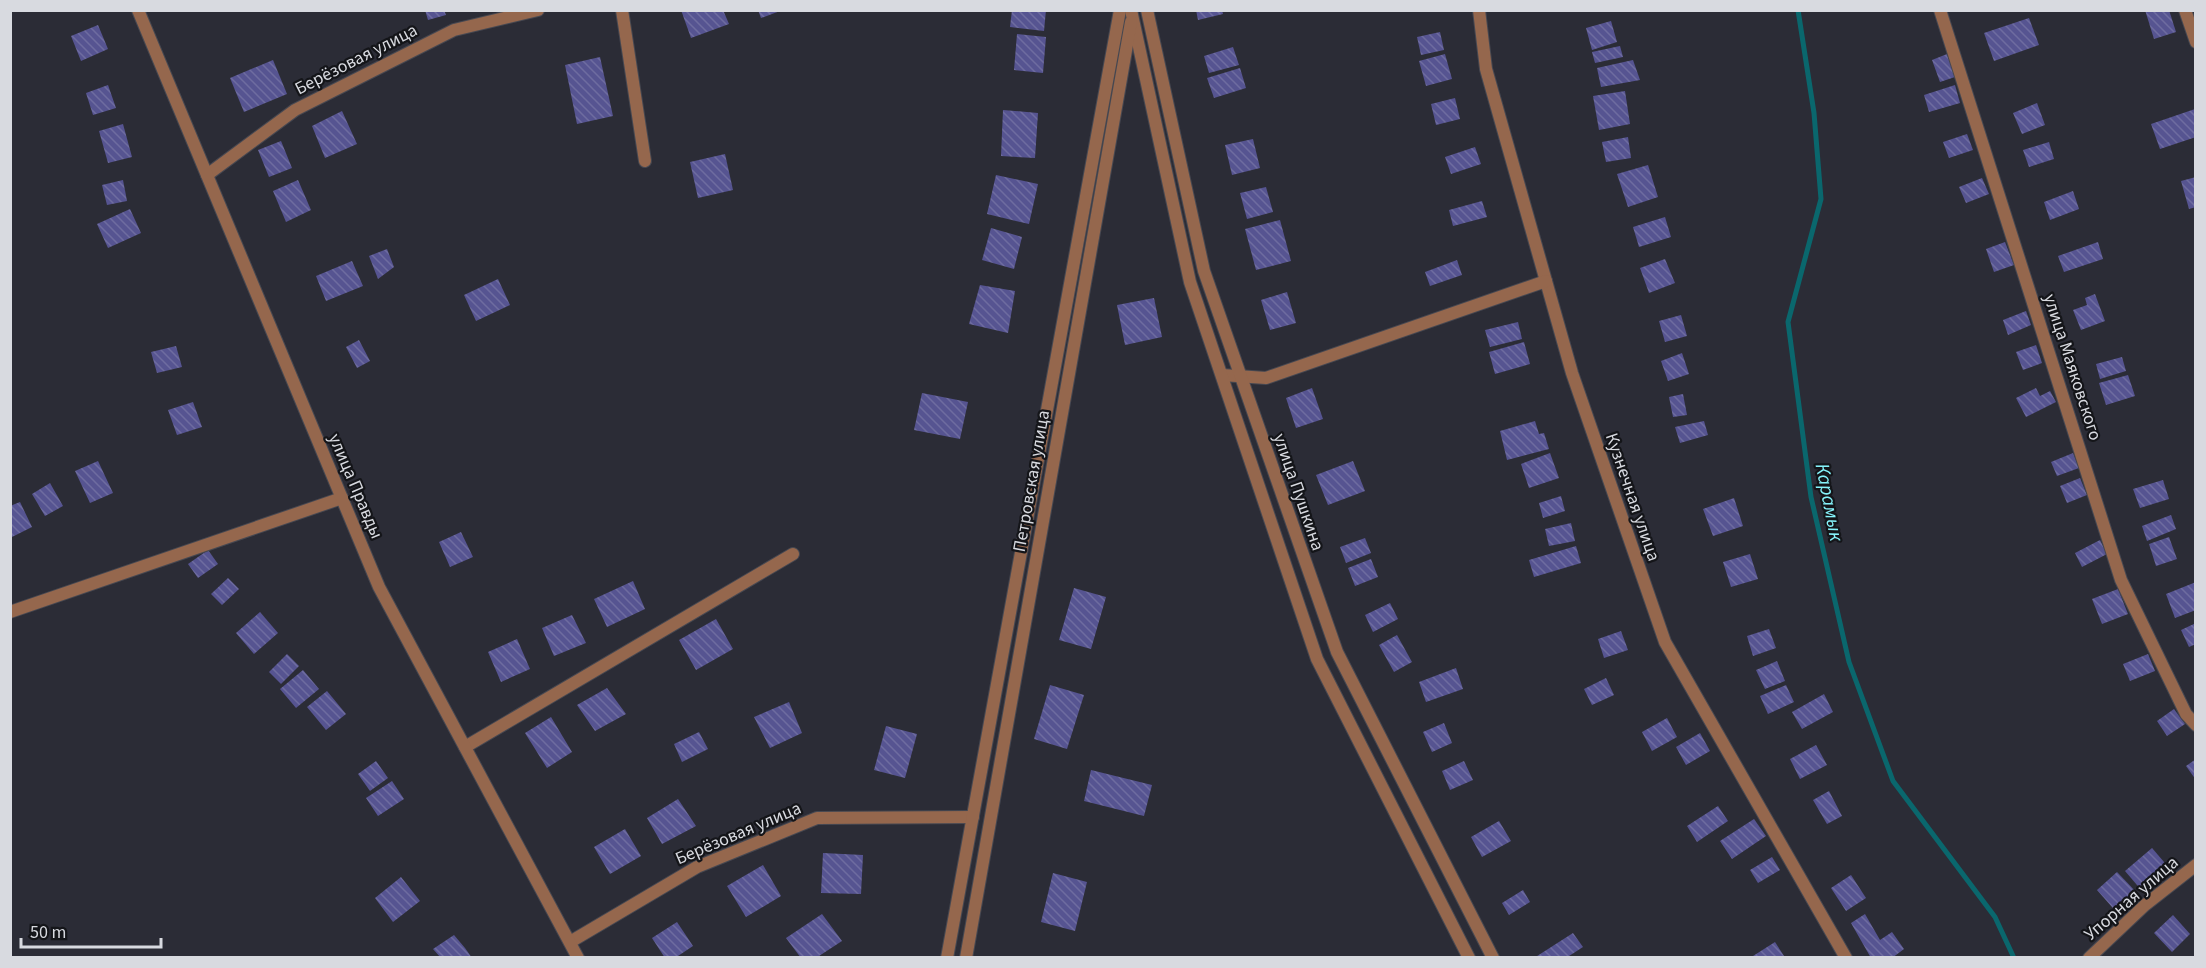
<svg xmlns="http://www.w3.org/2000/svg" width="2206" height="968" font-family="'Source Sans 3',sans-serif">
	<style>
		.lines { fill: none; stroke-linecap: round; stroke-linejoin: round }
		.stream { stroke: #0a676d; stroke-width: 5 }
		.building { fill: url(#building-back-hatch) }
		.minor-casing { stroke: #474851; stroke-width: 14 }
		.tertiary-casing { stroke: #474851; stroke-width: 14 }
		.minor { stroke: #95674d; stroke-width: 12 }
		.tertiary { stroke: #95674d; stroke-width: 12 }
		.labels { text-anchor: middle; stroke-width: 4.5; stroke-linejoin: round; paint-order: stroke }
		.street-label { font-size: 18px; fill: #d8dae0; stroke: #141519 }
		.water-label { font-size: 20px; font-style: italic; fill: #86f3fb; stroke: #141519 }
	</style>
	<defs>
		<pattern id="building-back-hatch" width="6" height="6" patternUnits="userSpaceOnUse" patternTransform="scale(1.5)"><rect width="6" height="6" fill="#565491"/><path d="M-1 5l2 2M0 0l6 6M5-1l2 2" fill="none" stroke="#6e6ca0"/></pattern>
	</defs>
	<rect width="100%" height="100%" fill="#2b2c36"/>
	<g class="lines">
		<polyline class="stream" points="1798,10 1814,113 1821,199 1788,322 1811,497 1849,662 1893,781 1995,917 2014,958"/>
	</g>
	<g class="building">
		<polygon points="425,10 444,10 446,15 428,20"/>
		<polygon points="681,10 723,10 729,24 691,38"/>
		<polygon points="758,10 780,10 780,11 761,18"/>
		<polygon points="1012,10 1046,10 1044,31 1010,27"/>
		<polygon points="1196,10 1222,10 1223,14 1198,20"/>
		<polygon points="2145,10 2169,10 2176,32 2154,39"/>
		<polygon points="2029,18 2039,45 1994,61 1984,33"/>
		<polygon points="1611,21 1617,42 1592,50 1586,28"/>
		<polygon points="98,25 108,49 81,61 71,36"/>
		<polygon points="1440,32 1444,50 1421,55 1417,37"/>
		<polygon points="1017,34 1046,37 1043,73 1014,70"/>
		<polygon points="1620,46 1623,57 1595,63 1592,52"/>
		<polygon points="1233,47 1239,65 1209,73 1204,56"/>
		<polygon points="1445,54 1452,79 1426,86 1419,61"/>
		<polygon points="1947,54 1955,77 1940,82 1932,60"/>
		<polygon points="600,57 613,116 577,124 565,65"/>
		<polygon points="273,60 287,94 244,112 230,78"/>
		<polygon points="1633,60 1640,80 1601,87 1597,68"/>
		<polygon points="1240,68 1246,88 1214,98 1207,78"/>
		<polygon points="108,85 116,108 93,115 86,93"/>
		<polygon points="1955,85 1960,103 1929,112 1924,95"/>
		<polygon points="1625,91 1630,124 1599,130 1593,96"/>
		<polygon points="1455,98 1460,119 1436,125 1431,104"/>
		<polygon points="2037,103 2045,125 2022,134 2013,113"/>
		<polygon points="2195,109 2196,137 2160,149 2151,124"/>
		<polygon points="1003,110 1038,113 1035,158 1001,156"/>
		<polygon points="342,111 357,144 325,158 312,126"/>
		<polygon points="123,124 132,157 108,163 99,131"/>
		<polygon points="1967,134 1973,150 1949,158 1943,142"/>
		<polygon points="1628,137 1631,158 1606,162 1602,142"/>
		<polygon points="1253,139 1260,168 1232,175 1225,145"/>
		<polygon points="281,141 292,168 269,177 258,150"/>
		<polygon points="2049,142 2054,159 2029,167 2023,150"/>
		<polygon points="1475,147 1481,164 1451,174 1445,157"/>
		<polygon points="725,154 733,190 698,198 690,162"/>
		<polygon points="1648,165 1658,197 1628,207 1617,174"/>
		<polygon points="996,175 1038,184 1029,224 987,214"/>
		<polygon points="2196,177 2196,207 2189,209 2181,181"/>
		<polygon points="1982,178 1989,194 1966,203 1959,187"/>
		<polygon points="123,180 127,201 107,205 102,185"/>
		<polygon points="298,180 311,210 286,222 273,191"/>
		<polygon points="1266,187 1273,212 1247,219 1240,193"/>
		<polygon points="2073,191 2079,209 2050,220 2044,202"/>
		<polygon points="1482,201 1487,217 1453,226 1449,210"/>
		<polygon points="130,209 141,233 108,248 97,224"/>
		<polygon points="1665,217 1671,237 1639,247 1633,227"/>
		<polygon points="1280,220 1291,261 1256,270 1245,229"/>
		<polygon points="991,228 1022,237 1014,269 982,260"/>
		<polygon points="2005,242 2014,265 1994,272 1986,249"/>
		<polygon points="2098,242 2103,259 2064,272 2058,256"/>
		<polygon points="387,249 394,267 378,279 369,256"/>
		<polygon points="1665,259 1675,283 1649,293 1640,268"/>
		<polygon points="1457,260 1462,275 1430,286 1425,272"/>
		<polygon points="352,261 363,286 326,301 316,276"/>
		<polygon points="498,279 510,305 476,321 464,295"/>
		<polygon points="980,285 1015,291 1008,333 969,324"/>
		<polygon points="1287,292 1296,323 1270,330 1261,300"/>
		<polygon points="2095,294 2105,321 2081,330 2073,310 2087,305 2085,298"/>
		<polygon points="1154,298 1162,337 1125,345 1117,305"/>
		<polygon points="2026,311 2031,325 2008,335 2003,320"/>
		<polygon points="1681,315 1687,336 1665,342 1659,321"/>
		<polygon points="1518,322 1522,339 1490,347 1485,330"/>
		<polygon points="359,340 370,361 357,368 346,347"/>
		<polygon points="1524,342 1530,364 1495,374 1489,352"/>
		<polygon points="2036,345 2042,363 2023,370 2016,352"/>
		<polygon points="176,346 182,367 157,373 151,352"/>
		<polygon points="1682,353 1689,374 1668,381 1661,361"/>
		<polygon points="2122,357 2126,371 2100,379 2096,364"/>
		<polygon points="2128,375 2135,396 2106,405 2099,383"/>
		<polygon points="1312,388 1323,419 1296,428 1286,398"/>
		<polygon points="2036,388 2040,396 2050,391 2056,402 2026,417 2016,398"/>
		<polygon points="922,393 968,402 960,439 914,430"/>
		<polygon points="1683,394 1687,415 1673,417 1669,397"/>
		<polygon points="193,402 202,427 177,435 168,410"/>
		<polygon points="1535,421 1539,434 1544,433 1549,449 1507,460 1500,431"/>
		<polygon points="1704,421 1708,435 1680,443 1675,427"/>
		<polygon points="1550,453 1559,478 1529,488 1521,464"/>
		<polygon points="2073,453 2079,468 2057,476 2051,462"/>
		<polygon points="98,461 113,493 90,503 75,471"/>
		<polygon points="1353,461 1365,491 1328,505 1316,475"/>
		<polygon points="2080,478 2087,495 2067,503 2060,486"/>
		<polygon points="2163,480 2169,499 2140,508 2133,489"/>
		<polygon points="50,483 63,506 45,516 32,494"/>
		<polygon points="1561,496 1565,511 1543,518 1539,503"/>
		<polygon points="1734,498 1743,526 1713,536 1703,509"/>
		<polygon points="20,502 32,527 10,538 10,506"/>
		<polygon points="2171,515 2176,529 2147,541 2142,526"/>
		<polygon points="1571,523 1575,541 1549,546 1545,529"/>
		<polygon points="461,532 473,557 450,567 439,542"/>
		<polygon points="2169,537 2177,559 2156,566 2149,544"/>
		<polygon points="1365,538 1371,553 1346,563 1340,547"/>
		<polygon points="2100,540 2107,554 2082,567 2075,553"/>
		<polygon points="1576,546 1581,563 1534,577 1529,560"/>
		<polygon points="208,550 218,564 198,578 188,564"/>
		<polygon points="1750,554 1758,579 1731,587 1723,562"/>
		<polygon points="1371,559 1378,577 1355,586 1348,568"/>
		<polygon points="228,578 239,589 222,605 211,594"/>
		<polygon points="633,581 645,609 607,627 594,599"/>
		<polygon points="2196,582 2196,610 2175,618 2166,594"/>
		<polygon points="1074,588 1106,597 1091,649 1059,640"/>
		<polygon points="2118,589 2128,614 2102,624 2092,599"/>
		<polygon points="1390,603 1398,619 1373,632 1365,615"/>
		<polygon points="260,612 278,633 254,654 236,633"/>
		<polygon points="572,615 586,643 554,656 542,628"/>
		<polygon points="716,619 733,649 696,670 679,640"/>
		<polygon points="2196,623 2196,644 2189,647 2181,630"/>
		<polygon points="1769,629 1776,648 1753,656 1747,636"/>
		<polygon points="1621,631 1628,650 1604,658 1598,639"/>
		<polygon points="1397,635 1412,662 1394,672 1379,645"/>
		<polygon points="517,639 530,669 501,682 488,652"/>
		<polygon points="287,654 299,666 281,684 269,672"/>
		<polygon points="2148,654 2155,671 2130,681 2123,664"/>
		<polygon points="1777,661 1785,681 1765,689 1756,670"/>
		<polygon points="1456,668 1463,689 1426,702 1419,682"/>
		<polygon points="303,670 319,689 296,708 280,689"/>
		<polygon points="1606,678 1614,695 1592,705 1584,689"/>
		<polygon points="1050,685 1084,695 1067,749 1034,739"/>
		<polygon points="1786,685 1794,702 1768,714 1760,696"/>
		<polygon points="607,688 626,714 595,731 577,705"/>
		<polygon points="327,691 346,714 326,730 307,707"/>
		<polygon points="1824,694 1833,712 1802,729 1792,712"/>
		<polygon points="789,702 802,733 770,748 754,717"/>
		<polygon points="2174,709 2185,724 2167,736 2157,721"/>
		<polygon points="551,717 572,752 547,768 525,733"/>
		<polygon points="1667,718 1677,737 1652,751 1642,732"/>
		<polygon points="1444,723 1452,743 1432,752 1423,732"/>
		<polygon points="886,726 917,734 905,778 874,770"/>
		<polygon points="699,732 708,749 682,762 674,744"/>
		<polygon points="1700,733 1710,751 1686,765 1676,747"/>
		<polygon points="1816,745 1827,765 1800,779 1790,759"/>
		<polygon points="2196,759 2196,780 2186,766"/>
		<polygon points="376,761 388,778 370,791 358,774"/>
		<polygon points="1464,761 1473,780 1450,790 1442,771"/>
		<polygon points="1091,770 1152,785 1144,816 1084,801"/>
		<polygon points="392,781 404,799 378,816 366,798"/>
		<polygon points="1829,791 1842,816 1827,824 1813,800"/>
		<polygon points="678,799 696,826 662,844 647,818"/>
		<polygon points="1718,806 1728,821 1697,842 1687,826"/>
		<polygon points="1754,819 1766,836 1732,859 1720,841"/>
		<polygon points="1499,821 1511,841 1482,857 1471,837"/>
		<polygon points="625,829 641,856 610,874 594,847"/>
		<polygon points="2152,848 2170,869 2143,892 2125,871"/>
		<polygon points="823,853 863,855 861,894 821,893"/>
		<polygon points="1772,857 1780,870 1758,883 1750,870"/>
		<polygon points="763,865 781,896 746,917 727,886"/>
		<polygon points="2117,872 2140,896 2119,915 2097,890"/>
		<polygon points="1053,873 1087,882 1075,931 1041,922"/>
		<polygon points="1851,875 1866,898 1846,911 1831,888"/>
		<polygon points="401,877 420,901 393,922 375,898"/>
		<polygon points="1523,890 1530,902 1509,915 1502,903"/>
		<polygon points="822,914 842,941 816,958 801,958 786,938"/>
		<polygon points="1865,914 1880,940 1892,932 1904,949 1892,958 1871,958 1851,923"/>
		<polygon points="2173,915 2190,934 2172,952 2154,933"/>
		<polygon points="677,922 693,946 675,958 665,958 652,938"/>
		<polygon points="1573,933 1583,947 1566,958 1534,958"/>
		<polygon points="454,935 465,948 472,958 441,958 433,949"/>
		<polygon points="1775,942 1784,956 1754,958 1753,956"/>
	</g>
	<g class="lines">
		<defs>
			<g id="minor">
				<polyline points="622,10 645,161"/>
				<polyline points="1479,10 1486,69 1572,373 1665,642 1846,958"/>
				<polyline points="1940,10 2121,580 2186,714 2196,725"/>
				<polyline points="2185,10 2196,42"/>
				<polyline points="207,175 295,110 454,30 538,10"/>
				<polyline points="1222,375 1266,378 1546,281"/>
				<polyline points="10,612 342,498"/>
				<polyline points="465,747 793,554"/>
				<polyline points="570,942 697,867 817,818 973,817"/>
				<polyline points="2089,958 2145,905 2196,865"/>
			</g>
			<g id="tertiary">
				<polyline points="138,10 379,587 578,958"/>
				<polyline points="1131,10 1190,282 1317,659 1469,958"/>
				<polyline points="1147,10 1204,271 1337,652 1493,958"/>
				<polyline points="947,958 1120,10"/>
				<polyline points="966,958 1131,22"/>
			</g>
		</defs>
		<use href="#minor" class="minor-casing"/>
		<use href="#tertiary" class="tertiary-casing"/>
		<use href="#minor" class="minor"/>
		<use href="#tertiary" class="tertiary"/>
	</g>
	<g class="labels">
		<g class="street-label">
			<text transform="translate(356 59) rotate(-27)" y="6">Берёзовая улица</text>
			<text transform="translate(2073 367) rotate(72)" y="6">улица Маяковского</text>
			<text transform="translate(1031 481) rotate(-80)" y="6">Петровская улица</text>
			<text transform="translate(356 486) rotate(67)" y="6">улица Правды</text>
			<text transform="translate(1299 492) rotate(71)" y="6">улица Пушкина</text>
			<text transform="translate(1633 497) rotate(71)" y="6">Кузнечная улица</text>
			<text transform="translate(738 833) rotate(-23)" y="6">Берёзовая улица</text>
			<text transform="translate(2131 898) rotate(-41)" y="6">Упорная улица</text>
		</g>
		<g class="water-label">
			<text transform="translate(1830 502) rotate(79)" y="7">Карамык</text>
		</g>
	</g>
	<rect width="2206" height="968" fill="none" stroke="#d8dae0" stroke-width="24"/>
	<path d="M21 938v9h140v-9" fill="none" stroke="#d8dae0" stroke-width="3"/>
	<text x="30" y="938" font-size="18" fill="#d8dae0" stroke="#141519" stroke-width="4.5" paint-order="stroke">50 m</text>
</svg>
